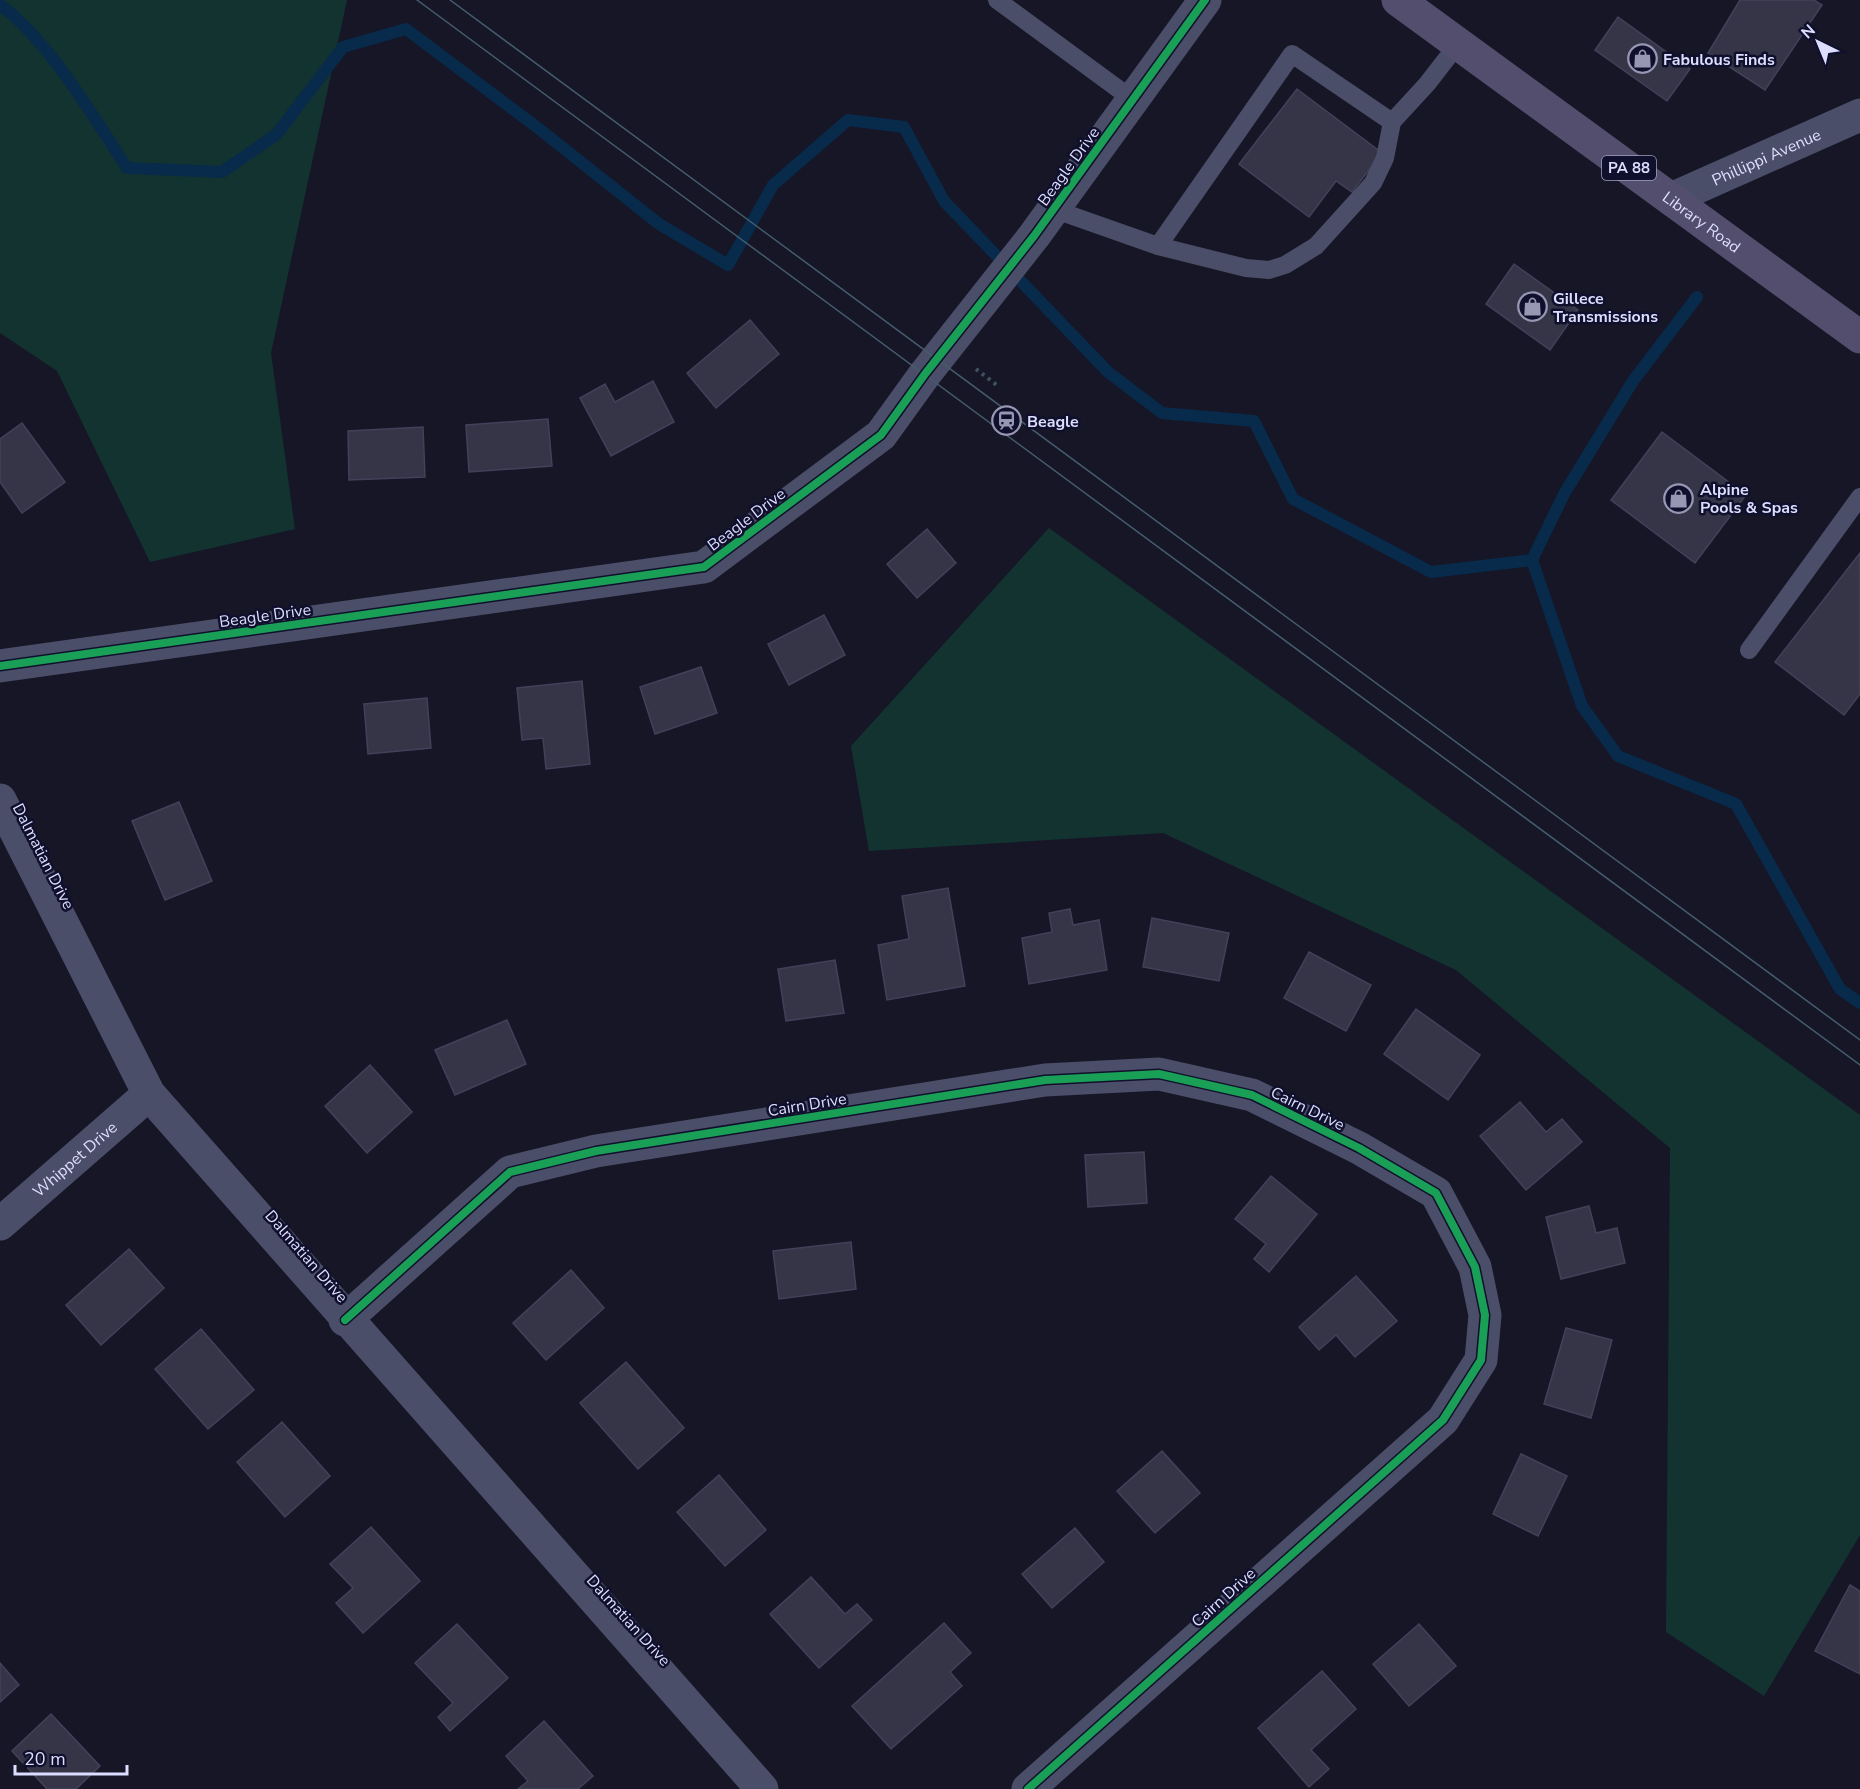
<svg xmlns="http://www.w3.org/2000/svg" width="1860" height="1789" font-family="'Nunito Sans',sans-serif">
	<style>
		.green { fill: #133330 }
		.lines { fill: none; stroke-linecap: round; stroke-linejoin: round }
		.stream { stroke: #082a4b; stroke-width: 12 }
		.building { fill: #363548; stroke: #42415a; stroke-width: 1.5 }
		.path { stroke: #415361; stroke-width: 4; stroke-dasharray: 3 4.5; stroke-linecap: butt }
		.service { stroke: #4b4e68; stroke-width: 18 }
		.minor { stroke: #4b4e68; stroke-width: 33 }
		.primary { stroke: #534e6d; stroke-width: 33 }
		.tram { stroke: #435d6d; stroke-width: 1.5 }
		.cycleway-casing { stroke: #10102d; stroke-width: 11 }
		.cycleway { stroke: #1a9f57; stroke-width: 8 }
		.labels { text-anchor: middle; stroke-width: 5; stroke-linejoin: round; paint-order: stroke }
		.shield { fill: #10102d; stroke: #9fa0c0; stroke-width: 1.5 }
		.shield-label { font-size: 15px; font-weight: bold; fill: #dcddff }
		.poi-label { font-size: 16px; font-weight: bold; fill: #dcddff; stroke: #10102d; text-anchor: start }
		.street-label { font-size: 16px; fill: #dcddff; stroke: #10102d }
	</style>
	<rect width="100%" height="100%" fill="#161627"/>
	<g class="green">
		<polygon points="0,0 347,0 271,353 295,529 150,562 57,371 0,333"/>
		<polygon points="1049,528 1860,1115 1860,1535 1764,1696 1666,1632 1670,1148 1456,970 1163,833 869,851 851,746"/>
	</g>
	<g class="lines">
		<g class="stream">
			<path d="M0,5c47,33 95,114 127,163l95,4 55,-38 66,-87 63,-18 132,99 121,96 69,41 45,-80 75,-65 56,7 40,74 164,171 54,41 92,8 39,78 138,73 101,-12 50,146 36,50 118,48 104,185 20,14"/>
			<polyline points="1532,560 1564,494 1633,381 1697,297"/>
		</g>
	</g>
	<g class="building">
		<polygon points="1740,0 1814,0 1822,5 1765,90 1708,53"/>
		<polygon points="1618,17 1690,69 1667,101 1595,50"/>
		<polygon points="1297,89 1382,153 1352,192 1336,181 1309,217 1239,164"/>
		<polygon points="1514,264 1578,310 1550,350 1486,304"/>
		<polygon points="750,320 779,354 716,408 687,373"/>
		<polygon points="653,381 674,422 611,456 580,398 605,384 615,402"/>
		<polygon points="548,419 552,466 469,472 466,425"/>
		<polygon points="22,423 65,482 22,513 0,482 0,439"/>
		<polygon points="423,427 425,477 349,480 348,431"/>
		<polygon points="1662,432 1746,495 1695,563 1611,500"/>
		<polygon points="927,529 956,563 917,598 887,564"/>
		<polygon points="1860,553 1860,694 1844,715 1775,662"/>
		<polygon points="824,615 845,655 789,685 768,644"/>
		<polygon points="701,667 717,713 655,734 640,687"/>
		<polygon points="582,681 590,764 546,769 543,738 522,740 517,688"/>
		<polygon points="427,698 431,748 368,754 364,704"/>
		<polygon points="179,802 212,881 165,900 132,821"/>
		<polygon points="948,888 965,986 887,1000 878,945 909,939 902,896"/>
		<polygon points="1070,909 1073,925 1099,920 1107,970 1029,984 1022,938 1052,932 1049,913"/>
		<polygon points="1152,918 1229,933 1219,981 1143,967"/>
		<polygon points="1309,952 1371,985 1346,1031 1284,998"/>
		<polygon points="835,960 844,1013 786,1021 778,969"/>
		<polygon points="1416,1009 1480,1055 1448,1100 1384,1054"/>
		<polygon points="507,1020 526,1064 455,1095 435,1050"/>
		<polygon points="370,1065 412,1112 367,1153 325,1106"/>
		<polygon points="1520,1102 1546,1132 1562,1119 1582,1142 1526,1190 1480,1136"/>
		<polygon points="1144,1152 1147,1203 1088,1207 1085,1155"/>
		<polygon points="1271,1176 1317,1214 1269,1272 1254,1259 1266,1244 1235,1219"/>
		<polygon points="1589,1206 1596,1233 1617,1228 1625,1263 1561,1279 1546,1217"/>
		<polygon points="851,1242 856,1289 779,1299 773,1251"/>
		<polygon points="129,1249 164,1288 101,1345 66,1305"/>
		<polygon points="571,1270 604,1308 546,1360 513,1323"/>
		<polygon points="1356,1276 1397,1321 1355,1357 1336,1335 1319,1350 1299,1327"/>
		<polygon points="1566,1328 1612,1340 1591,1418 1544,1404"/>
		<polygon points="201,1329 254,1390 208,1429 155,1369"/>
		<polygon points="626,1362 684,1428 638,1469 580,1403"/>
		<polygon points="282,1422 330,1476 285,1517 237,1462"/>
		<polygon points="1162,1451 1200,1493 1155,1533 1117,1491"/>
		<polygon points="1521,1454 1567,1476 1538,1536 1493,1514"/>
		<polygon points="719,1475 766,1530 725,1566 677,1512"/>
		<polygon points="371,1527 420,1581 363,1633 336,1603 353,1588 330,1564"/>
		<polygon points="1075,1528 1104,1562 1052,1608 1022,1574"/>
		<polygon points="811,1577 845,1614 857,1604 872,1620 819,1668 770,1614"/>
		<polygon points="1850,1585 1860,1591 1860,1674 1815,1651"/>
		<polygon points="944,1623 971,1653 950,1672 962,1686 891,1749 852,1706"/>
		<polygon points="457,1624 508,1678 450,1731 438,1717 453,1703 415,1663"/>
		<polygon points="1419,1624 1456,1666 1409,1706 1373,1664"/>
		<polygon points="0,1663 19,1685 0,1702"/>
		<polygon points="1322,1671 1356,1709 1311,1750 1329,1769 1309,1787 1258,1728"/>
		<polygon points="51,1714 100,1766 76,1789 47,1789 12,1751"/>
		<polygon points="544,1721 593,1776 578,1789 518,1789 528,1781 506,1756"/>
	</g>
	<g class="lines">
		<polyline class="path" points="976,369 998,386"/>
		<g class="service">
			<polyline points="997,0 1132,99"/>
			<polyline points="1053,209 1158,246 1292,54 1392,122"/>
			<polyline points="1158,246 1246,268 1269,270 1285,265 1316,246 1373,183 1385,158 1392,122 1427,84 1458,44"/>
			<polyline points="1749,650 1860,497"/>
		</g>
		<g class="minor">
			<path id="s1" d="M1671,199l189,-84"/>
			<polyline points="0,666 704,567 881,435 925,374 1034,236 1205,0"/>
			<polyline points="0,800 149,1094 762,1789"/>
			<path id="s2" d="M0,1224l149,-130"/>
			<polyline points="345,1320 510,1172 596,1151 1045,1080 1159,1074 1252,1095 1359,1148 1436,1193 1475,1267 1485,1315 1481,1360 1443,1420 1028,1789"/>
		</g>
		<path class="primary" id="s3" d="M1398,0l462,337"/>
		<g class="tram">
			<polyline points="417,0 1860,1065"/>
			<polyline points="450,0 1860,1040"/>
		</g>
		<defs>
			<g id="cycleway">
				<polyline points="0,666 704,567 881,435 925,374 1034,236 1205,0"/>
				<polyline points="345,1320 510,1172 596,1151 1045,1080 1159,1074 1252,1095 1359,1148 1436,1193 1475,1267 1485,1315 1481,1360 1443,1420 1028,1789"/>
			</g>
		</defs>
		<use href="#cycleway" class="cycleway-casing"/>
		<use href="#cycleway" class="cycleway"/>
	</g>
	<defs>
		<symbol id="shop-ring" viewBox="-11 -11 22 22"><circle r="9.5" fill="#10102d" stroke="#9797b3" stroke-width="1.5"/><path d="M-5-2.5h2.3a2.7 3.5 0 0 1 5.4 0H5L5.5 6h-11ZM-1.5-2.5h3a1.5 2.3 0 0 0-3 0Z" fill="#9797b3"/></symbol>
		<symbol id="station-ring" viewBox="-11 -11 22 22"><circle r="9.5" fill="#10102d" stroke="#9797b3" stroke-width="1.5"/><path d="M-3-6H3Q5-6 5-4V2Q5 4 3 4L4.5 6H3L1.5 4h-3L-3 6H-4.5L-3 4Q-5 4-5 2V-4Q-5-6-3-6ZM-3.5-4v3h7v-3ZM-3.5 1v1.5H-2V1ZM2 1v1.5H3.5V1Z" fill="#9797b3"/></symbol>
	</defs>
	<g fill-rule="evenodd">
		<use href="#shop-ring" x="1626" y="42" width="33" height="33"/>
		<use href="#shop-ring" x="1516" y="290" width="33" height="33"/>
		<use href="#station-ring" x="990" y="404" width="33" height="33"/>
		<use href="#shop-ring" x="1662" y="482" width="33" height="33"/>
	</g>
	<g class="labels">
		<rect class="shield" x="1602" y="156" width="54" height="24" rx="4.5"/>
		<g class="shield-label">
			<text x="1629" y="173">PA 88</text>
		</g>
		<g class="poi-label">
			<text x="1663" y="65">Fabulous Finds</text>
			<text x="1553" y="304">Gillece<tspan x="1553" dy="18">Transmissions</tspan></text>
			<text x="1027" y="427">Beagle</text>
			<text x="1700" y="495">Alpine<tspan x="1700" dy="18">Pools &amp; Spas</tspan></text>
		</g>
		<g class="street-label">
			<text dy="6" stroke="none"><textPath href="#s1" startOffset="104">Phillippi Avenue</textPath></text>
			<text transform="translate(1068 166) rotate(-54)" y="6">Beagle Drive</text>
			<text dy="6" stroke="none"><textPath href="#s3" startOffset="376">Library Road</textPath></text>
			<text transform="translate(746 519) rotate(-37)" y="6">Beagle Drive</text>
			<text transform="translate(265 615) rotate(-8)" y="6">Beagle Drive</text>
			<text transform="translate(44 856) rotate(63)" y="6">Dalmatian Drive</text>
			<text transform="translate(807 1104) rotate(-9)" y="6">Cairn Drive</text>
			<text transform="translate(1308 1108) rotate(26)" y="6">Cairn Drive</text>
			<text dy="6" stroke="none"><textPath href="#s2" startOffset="99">Whippet Drive</textPath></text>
			<text transform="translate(307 1256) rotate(49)" y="6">Dalmatian Drive</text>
			<text transform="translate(1223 1597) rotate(-42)" y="6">Cairn Drive</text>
			<text transform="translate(629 1620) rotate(48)" y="6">Dalmatian Drive</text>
		</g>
	</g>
	<g transform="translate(1818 42) rotate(317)" stroke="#10102d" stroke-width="4.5" paint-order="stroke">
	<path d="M0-4.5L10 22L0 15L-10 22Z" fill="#dcddff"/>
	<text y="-9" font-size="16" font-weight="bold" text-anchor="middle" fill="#dcddff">N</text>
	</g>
	<path d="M15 1765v9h112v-9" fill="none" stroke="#dcddff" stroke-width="3"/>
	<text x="24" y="1765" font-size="18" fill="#dcddff" stroke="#10102d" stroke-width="4.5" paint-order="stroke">20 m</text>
</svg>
